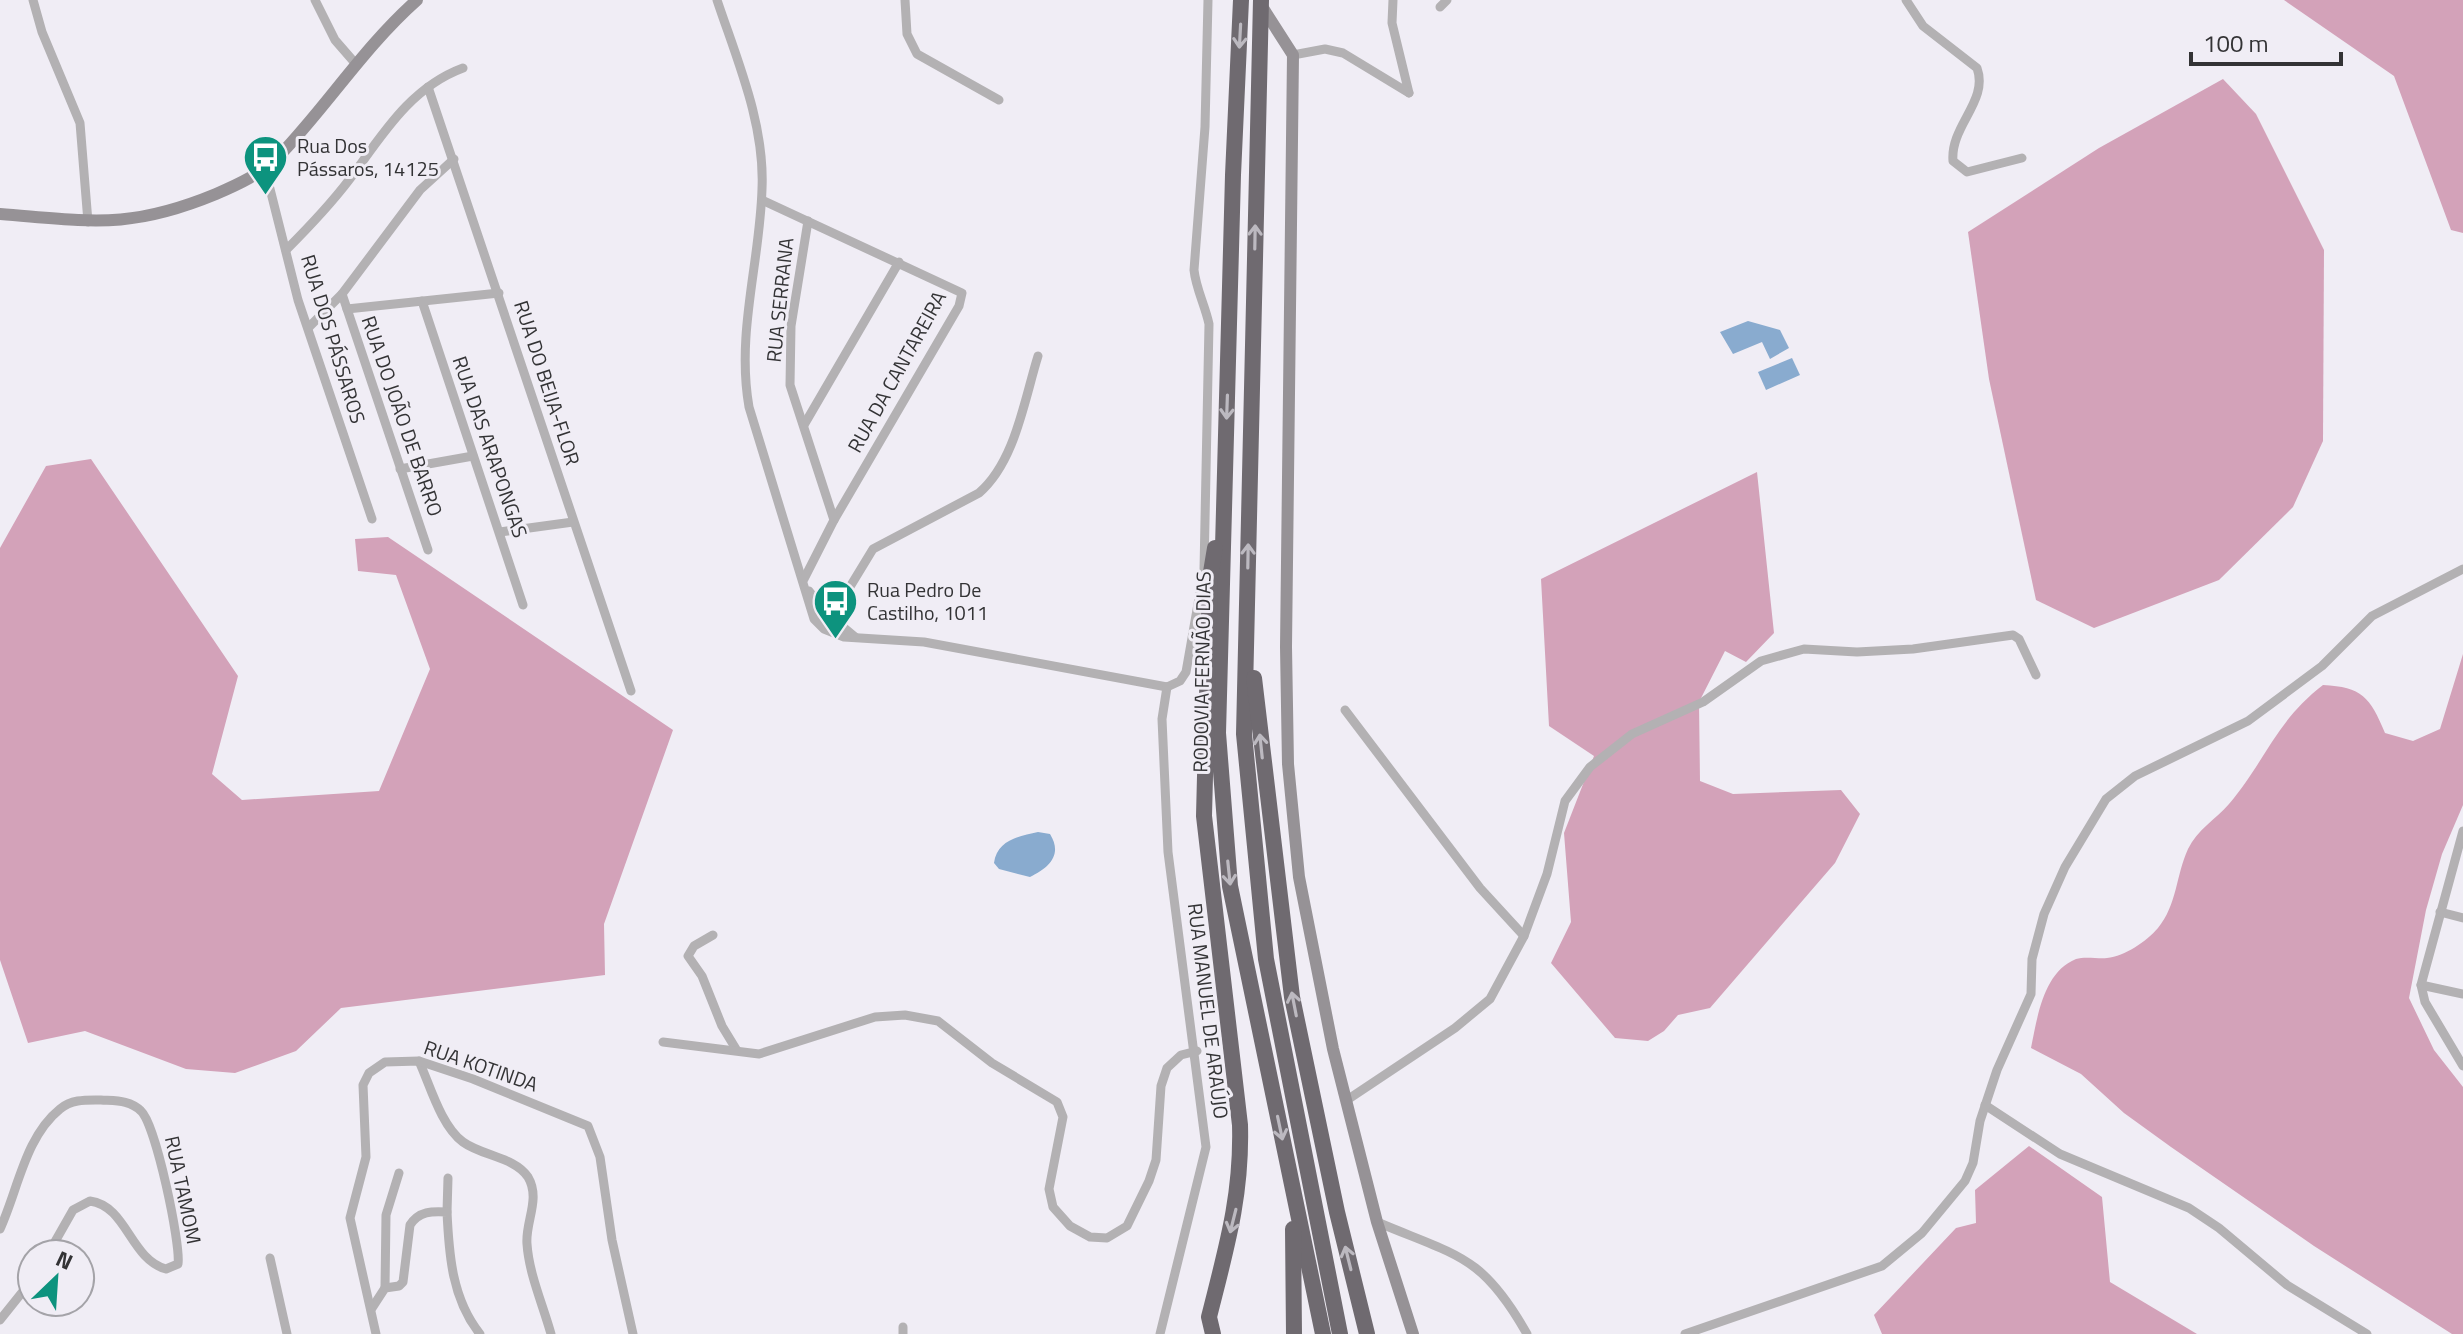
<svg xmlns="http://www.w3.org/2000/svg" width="2463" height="1334" font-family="'Titillium Web',sans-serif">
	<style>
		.forest { fill: #d3a2b9 }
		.water { fill: #89abcf }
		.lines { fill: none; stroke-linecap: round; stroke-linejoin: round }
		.street { stroke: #b3b1b3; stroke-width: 9 }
		.secondary { stroke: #969296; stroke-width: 12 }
		.highway { stroke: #6f6a70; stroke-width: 16 }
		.oneway { stroke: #bcb9c0 }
		.labels { text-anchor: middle; stroke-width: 6; stroke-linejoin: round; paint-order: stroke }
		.poi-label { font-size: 20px; fill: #333335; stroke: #f0edf5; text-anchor: start }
		.street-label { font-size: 20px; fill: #333335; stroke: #f0edf5 }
	</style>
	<rect width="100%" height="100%" fill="#f0edf5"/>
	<g class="forest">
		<polygon points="2284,0 2463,0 2463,233 2451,230 2394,76"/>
		<polygon points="2223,79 2256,114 2324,250 2323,441 2293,507 2219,580 2094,628 2036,600 1989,379 1968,232 2099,148"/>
		<polygon points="91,459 238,676 212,774 242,800 379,791 430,669 396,575 358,571 355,539 388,537 673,730 604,924 605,975 341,1008 296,1051 235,1073 186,1069 85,1031 28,1043 0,960 0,548 46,466"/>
		<polygon points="1757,472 1774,633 1746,662 1725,651 1699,702 1700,781 1733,794 1841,790 1860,814 1835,863 1710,1008 1678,1015 1664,1031 1648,1041 1615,1038 1551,963 1571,922 1564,833 1594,756 1549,726 1541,579"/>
		<path d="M2463,654v151l-21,49 -16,56 -17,88 25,52 29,37v247h-11l-138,-88 -143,-99 -47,-34 -43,-39 -50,-26c6,-29 12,-76 45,-89 9,-3 22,0 31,-1 18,-2 39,-16 51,-30 19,-23 18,-53 30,-79 9,-19 28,-30 41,-45 36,-42 46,-82 94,-119 39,2 47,12 62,48l28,8 27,-12z"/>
		<polygon points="2029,1146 2102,1197 2110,1282 2197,1334 1882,1334 1874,1315 1956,1228 1976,1223 1975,1190"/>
	</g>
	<g class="water">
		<polygon points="1748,321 1780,330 1789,348 1770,359 1762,342 1733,354 1720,332"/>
		<polygon points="1792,358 1800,375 1766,390 1758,372"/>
		<path d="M1038,832l12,2c13,21 -1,34 -20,43l-31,-8 -5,-6c3,-23 25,-27 44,-31z"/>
	</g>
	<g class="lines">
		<g class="street">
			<polyline points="33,0 42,32 80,123 88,222"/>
			<polyline points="315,0 335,40 355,63"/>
			<path d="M717,0c20,60 48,124 45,189 -2,73 -26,144 -13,218l65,212 10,10 20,8 80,5 243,45"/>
			<polyline points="905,0 907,34 917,54 999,100"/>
			<polyline points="1393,0 1392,23 1409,93"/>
			<path d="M1906,0l17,26 54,42c12,33 -27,58 -24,93l14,11 55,-14"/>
			<polyline points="1440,7 1447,0"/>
			<polyline points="1293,55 1325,49 1343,53 1409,93"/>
			<polyline points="428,87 631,691"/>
			<polyline points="265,169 298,300 372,519"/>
			<polyline points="762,200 962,293 959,306 834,520 804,579"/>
			<polyline points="808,221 791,326 790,385 834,520"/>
			<path d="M286,250c22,-22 44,-45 63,-70 32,-43 60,-92 114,-112"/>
			<polyline points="342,294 428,550"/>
			<polyline points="422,301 523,605"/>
			<polyline points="347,309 499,293"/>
			<polyline points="309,327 342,294 420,190 454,159"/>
			<polyline points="804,425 899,262"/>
			<polyline points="400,469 473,456"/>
			<polyline points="500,532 573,522"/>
			<polyline points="809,591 825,612 855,637"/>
			<path d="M831,618l42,-69 106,-56c36,-31 45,-92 59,-137"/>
			<path d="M1167,687l13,-6 6,-9 18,-102 5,-246c-4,-19 -13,-35 -15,-54l11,-143 3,-127"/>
			<polyline points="1345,710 1480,888 1524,936"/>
			<polyline points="2463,831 2421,985 2425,1002 2463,1066"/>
			<polyline points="2440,912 2463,918"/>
			<polyline points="713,935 694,946 688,956 702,976 722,1026 736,1049"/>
			<polyline points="2421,985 2463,994"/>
			<polyline points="663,1042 759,1054 875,1017 905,1015 938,1021 992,1063 1057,1102 1063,1117 1049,1189 1053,1207 1070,1226 1090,1237 1107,1238 1127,1226 1149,1181 1156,1160 1161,1086 1167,1068 1181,1055 1197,1051"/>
			<path d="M419,1061c11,24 22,65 44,81 19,14 52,15 65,35 13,22 -3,45 -1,67 2,30 16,61 24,90"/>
			<polyline points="1347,1100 1455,1028 1490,999 1524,936 1547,874 1565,801 1590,767 1632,734 1703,702 1761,661 1804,649 1857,652 1913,649 2013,635 2019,639 2036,675"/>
			<polyline points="1985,1105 2060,1154 2189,1208 2219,1228 2287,1285 2367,1334"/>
			<polyline points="447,1212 448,1178"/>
			<path d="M1377,1222c80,34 105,32 150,112"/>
			<path d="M0,1229c18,-39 25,-92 60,-120 12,-10 26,-9 41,-9 15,1 29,0 40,11 15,14 40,134 37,153l-12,5c-36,-10 -39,-63 -76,-68l-17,9 -25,44"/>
			<polyline points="270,1258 287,1334"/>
			<polyline points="385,1288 386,1215 399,1173"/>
			<path d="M372,1308l13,-20 14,-2 4,-4 7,-57c9,-14 22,-14 37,-13 2,43 5,87 33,122"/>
			<polyline points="0,1320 32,1280"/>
			<polyline points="903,1327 903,1334"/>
			<polyline points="376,1334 350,1218 366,1157 363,1085 369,1073 385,1062 419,1061 473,1079 588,1126 600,1157 612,1240 633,1334"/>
			<polyline points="1160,1334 1206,1147 1168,852 1162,719 1167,687"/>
			<polyline points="1685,1334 1882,1266 1922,1233 1965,1181 1973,1163 1980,1121 1997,1070 2031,994 2032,959 2044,914 2065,867 2106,799 2135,776 2248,721 2322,666 2372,616 2463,569"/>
		</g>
		<g class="secondary">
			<polyline points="1261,5 1293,55 1286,647 1288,764 1299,877 1333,1049 1377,1222 1413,1334"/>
			<path d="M0,214c91,7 129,16 216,-20 23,-10 45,-20 63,-38 48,-50 85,-109 138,-156"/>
		</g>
		<g class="highway">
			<polyline points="1241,0 1233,175 1218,733 1230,886 1323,1334"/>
			<polyline points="1261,0 1244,734 1266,959 1340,1334"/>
			<polyline points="1254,678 1292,997 1337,1212 1367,1334"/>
			<polyline points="1293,1229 1294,1334"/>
			<path d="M1213,1334l-4,-17c17,-68 33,-121 31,-192l-36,-309 6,-238 5,-30"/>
		</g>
	</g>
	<defs><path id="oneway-shaft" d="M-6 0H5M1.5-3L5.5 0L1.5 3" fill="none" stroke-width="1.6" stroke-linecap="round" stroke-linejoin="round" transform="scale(2)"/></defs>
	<g class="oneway">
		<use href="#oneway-shaft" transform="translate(1240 36) rotate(93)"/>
		<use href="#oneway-shaft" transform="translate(1255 237) rotate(-89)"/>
		<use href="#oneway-shaft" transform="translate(1227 407) rotate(92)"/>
		<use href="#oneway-shaft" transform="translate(1248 556) rotate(-89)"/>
		<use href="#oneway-shaft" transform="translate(1261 746) rotate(-96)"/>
		<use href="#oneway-shaft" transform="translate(1229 873) rotate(84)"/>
		<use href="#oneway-shaft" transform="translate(1294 1004) rotate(-101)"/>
		<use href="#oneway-shaft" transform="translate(1280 1128) rotate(78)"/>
		<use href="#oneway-shaft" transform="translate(1233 1221) rotate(104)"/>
		<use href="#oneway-shaft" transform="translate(1348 1258) rotate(-104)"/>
	</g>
	<defs>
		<symbol id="bus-pin" viewBox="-11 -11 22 30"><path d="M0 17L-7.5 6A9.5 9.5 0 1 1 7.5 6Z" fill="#0d937e" stroke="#f0edf5"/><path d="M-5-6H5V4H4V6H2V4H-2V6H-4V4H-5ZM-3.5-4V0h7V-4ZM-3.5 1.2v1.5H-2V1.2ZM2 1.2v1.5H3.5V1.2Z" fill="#fff"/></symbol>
	</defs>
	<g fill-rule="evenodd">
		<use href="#bus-pin" x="240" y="132" width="51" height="69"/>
		<use href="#bus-pin" x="810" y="576" width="51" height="69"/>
	</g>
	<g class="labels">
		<g class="poi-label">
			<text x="297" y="153">Rua Dos<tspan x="297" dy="23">Pássaros, 14125</tspan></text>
			<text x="867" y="597">Rua Pedro De<tspan x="867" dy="23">Castilho, 1011</tspan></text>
		</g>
		<g class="street-label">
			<text transform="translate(780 300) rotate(-84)" y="7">RUA SERRANA</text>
			<text transform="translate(333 339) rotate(73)" y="7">RUA DOS PÁSSAROS</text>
			<text transform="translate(897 372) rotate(-61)" y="7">RUA DA CANTAREIRA</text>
			<text transform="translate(547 383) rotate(72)" y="7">RUA DO BEIJA-FLOR</text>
			<text transform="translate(402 416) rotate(71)" y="7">RUA DO JOÃO DE BARRO</text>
			<text transform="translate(490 447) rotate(71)" y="7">RUA DAS ARAPONGAS</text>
			<text transform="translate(1202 672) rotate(-89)" y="7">RODOVIA FERNÃO DIAS</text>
			<text transform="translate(1208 1011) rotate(83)" y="7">RUA MANUEL DE ARAÚJO</text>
			<text transform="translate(481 1066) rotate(19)" y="7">RUA KOTINDA</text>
			<text transform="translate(183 1190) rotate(78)" y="7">RUA TAMOM</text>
		</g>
	</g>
	<g transform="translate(56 1278) rotate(25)"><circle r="38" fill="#f0edf5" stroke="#a4a3a8" stroke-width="2"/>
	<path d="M0-6L14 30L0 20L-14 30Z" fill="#0d937e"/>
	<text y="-12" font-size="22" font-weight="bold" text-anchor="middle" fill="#333335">N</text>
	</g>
	<path d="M2191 52v12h150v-12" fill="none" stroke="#333335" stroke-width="4"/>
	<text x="2203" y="52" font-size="24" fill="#333335" stroke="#f0edf5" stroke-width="6" paint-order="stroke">100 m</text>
</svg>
